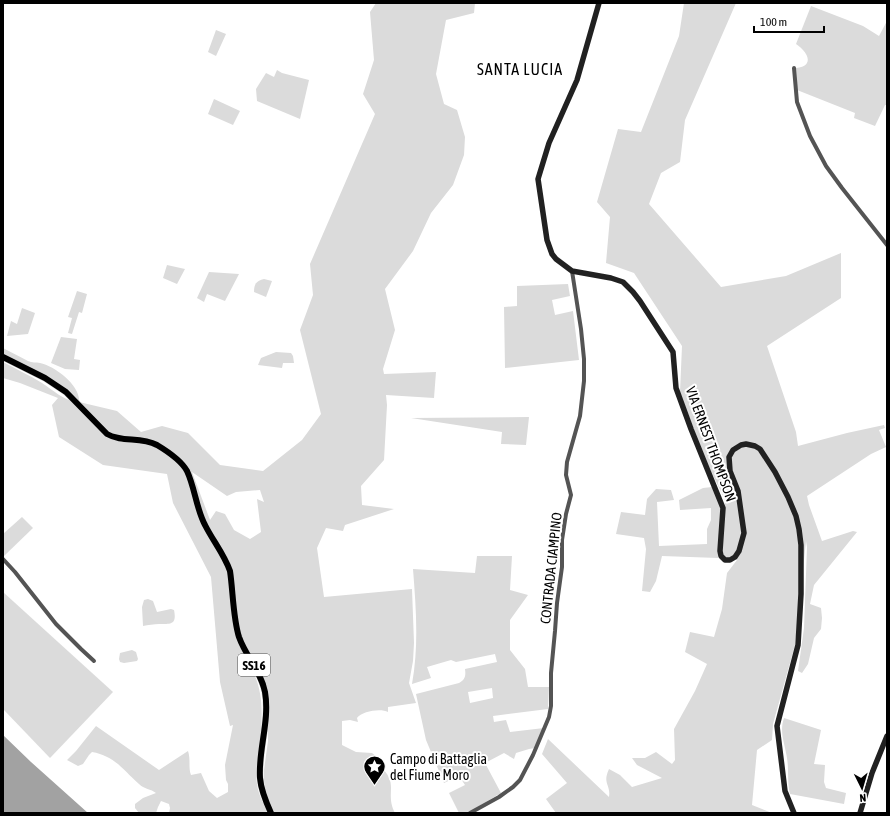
<svg xmlns="http://www.w3.org/2000/svg" width="890" height="816" font-family="'Asap Condensed',sans-serif">
	<style>
		.green { fill: #dbdbdb; fill-rule: evenodd }
		.water { fill: #a2a2a2 }
		.lines { fill: none; stroke-linecap: round; stroke-linejoin: round }
		.primary-casing { stroke: #dbdbdb; stroke-width: 7 }
		.street { stroke: #545454; stroke-width: 4 }
		.secondary { stroke: #212121; stroke-width: 5.5 }
		.primary { stroke: #000; stroke-width: 6 }
		.labels { text-anchor: middle; stroke-width: 4; stroke-linejoin: round; paint-order: stroke }
		.shield { fill: #fff; stroke: #4c4c4c; stroke-width: 1 }
		.shield-label { font-size: 13px; font-weight: bold; fill: #000 }
		.street-label { font-size: 14px; fill: #000; stroke: #fff }
		.poi-label { font-size: 14px; fill: #000; stroke: #fff; text-anchor: start }
		.quarter-label { font-size: 16px; letter-spacing: 1px; fill: #000; stroke: #fff }
	</style>
	<rect width="100%" height="100%" fill="#fff"/>
	<g class="green">
		<path d="M376,3h99l-1,10 -28,7 -10,54 8,30 13,6 8,27 -1,18 -11,30 -22,28 -18,38 -28,38 10,41 -12,39 1,5 52,-2 -2,26 -48,-3 1,10 -3,55 -23,26 1,19 32,4 -49,16 -2,6 -17,-3 -9,20 7,49 88,-8 2,54 -1,18 -4,22 7,20 -28,4v5c-7,-4 -26,-1 -31,6l1,4 -8,-2 -8,1v24l14,7 16,1 5,4 1,8c23,18 6,27 17,48h-121l-9,-23 -1,-10v-10l4,-29v-47l-4,-14 -16,-27 -3,6c22,28 17,61 14,94 -2,10 -4,21 -2,31 1,10 7,20 11,29h-99l1,-5 -1,-4 -8,-3 -3,6 -2,6h-17l-4,-5v-4l8,-6 13,-5c-5,-4 -12,-4 -17,-9 -16,-14 -24,-28 -47,-32l-3,3 -6,9 -5,2 -11,-6 9,-9 20,-25 63,44 29,-19c3,9 0,16 3,24l10,-2 8,18 8,7 11,-6v-8l-2,-4 -1,-15 8,-40 -3,1 -10,-44 -9,-105 -38,-74 -6,-29 -64,-9 -44,-28 -7,-32 6,-7 -38,-15 -17,-5v-16c13,7 26,13 39,21 11,7 21,17 35,19l-74,-47v-7c8,4 17,9 25,13 4,2 8,1 12,2 15,3 41,23 39,39l38,9 24,21 21,-6 26,7 32,32 43,6 39,-31 19,-26 -21,-84 13,-35 -3,-31 65,-150 -12,-20 11,-34 -4,-48zM192,472l35,24 9,-4 24,-2 4,12 -7,-3 4,33 -11,7 -16,-9 -9,-16 -9,-3 -6,9z"/>
		<path d="M684,3h52l-51,117 -5,42 -19,11 -12,31 72,83 65,-11 55,-23v45l-74,48 29,86 2,14 49,-13 37,-8 1,3 -6,2 7,17 -15,7 -64,42 2,9 13,36 31,-10 4,1 -43,53 -4,19 11,4 1,10 -1,11 -7,9 -6,26 -6,9 -4,-2 6,-43 3,-81 -1,-6 -11,104 -22,79 -1,16 -15,10 -5,55 20,8h-216l-10,-14 21,-16 -25,-29 6,-15 61,58c2,-13 -7,-13 0,-28l11,6 12,12 30,-9 -25,-13 -5,-7h13l11,-6 16,12 3,-4 -1,-31 21,-38 12,-27 -22,-12 5,-20 24,5 8,-28 5,-36 10,-13 -12,-2 -3,-5 3,-53 -21,-43 -24,-65 2,-46 -48,-73 -28,-10 4,-46 -13,-15 21,-73 23,3 38,-96z"/>
		<path d="M811,6l52,20 16,10 8,-15v84h-2l-10,21 -21,-8 1,-5 -58,-23 -1,-22c20,-2 11,-17 0,-24z"/>
		<polygon points="216,30 226,34 216,56 208,52"/>
		<polygon points="277,70 282,73 309,80 300,119 257,101 256,89 266,73 274,77"/>
		<polygon points="214,99 240,111 233,125 208,114"/>
		<polygon points="167,265 185,269 177,284 163,278"/>
		<polygon points="209,272 239,274 225,301 207,294 204,302 197,298"/>
		<path d="M264,279l8,2 -6,16 -12,-5c0,-8 2,-11 10,-13z"/>
		<polygon points="568,284 570,296 552,300 555,315 573,311 579,360 505,368 504,307 517,306 517,286"/>
		<polygon points="77,291 87,294 82,313 79,312 72,334 68,333 72,318 68,317"/>
		<polygon points="22,308 35,313 28,334 7,336 11,321 17,324"/>
		<polygon points="61,337 77,339 74,359 80,360 79,370 65,369 51,363"/>
		<polygon points="276,352 291,353 293,356 294,363 283,363 282,368 258,365 261,358"/>
		<polygon points="529,417 526,445 501,444 502,432 411,418"/>
		<polygon points="712,487 722,510 718,558 662,556 656,581 650,592 642,591 646,549 644,538 616,534 621,512 645,515 647,499 656,489 671,490 674,500 657,502 659,546 707,544 707,529 711,520 711,508 680,510 679,500 703,488"/>
		<polygon points="22,517 33,528 4,556 3,534"/>
		<path d="M477,556h35l-2,34 18,5 -18,25v30l15,19 3,18h21l-1,22 -55,7 1,6 12,-2 4,12 34,-4 -9,20 -6,1 -13,4 -2,6 -10,-6 -19,10 16,30 -34,20h-8l-10,-20 16,-8 -6,-9 -15,7 -18,-43 -10,-46 43,-11c6,-3 7,-7 6,-14l32,-7 -2,-8 -39,8 -5,-2 -24,7 4,11 -19,6c7,-39 4,-76 1,-115l62,4zM492,688l1,10 -23,5 -2,-11z"/>
		<polygon points="3,592 113,692 50,758 3,709"/>
		<path d="M148,599l5,2 4,11 14,-3 3,1c3,15 -3,14 -15,14 -5,0 -11,1 -16,2l-1,-19 2,-7z"/>
		<polygon points="132,650 136,652 138,659 137,661 124,663 120,662 119,659 120,653"/>
		<path d="M784,718l37,12 -7,34 11,1 -1,17 2,6 20,5 -2,11 -54,-10c-3,-12 -1,-24 -3,-36 -2,-14 -8,-26 -3,-40z"/>
	</g>
	<polygon class="water" points="3,735 31,762 88,813 3,813"/>
	<g class="lines">
		<defs>
			<path id="primary" d="M3,357l42,21 21,14 41,42c16,9 33,2 50,11 10,6 24,15 30,26 8,17 9,37 18,54 8,16 19,29 25,46 3,20 3,47 9,66 7,20 22,34 26,55 5,29 -7,58 -5,86 1,12 6,24 11,35"/>
		</defs>
		<use href="#primary" class="primary-casing"/>
		<g class="street">
			<polyline points="794,68 797,102 810,136 826,166 842,188 887,245"/>
			<polyline points="3,559 15,572 56,624 81,649 94,661"/>
			<polyline points="470,813 499,797 513,787 520,780 533,755 549,717 551,706 551,673 555,631 557,603 562,567 562,540 566,514 571,495 566,475 567,462 580,416 584,381 584,359 581,329 572,271"/>
		</g>
		<g class="secondary">
			<polyline points="599,3 577,80 549,143 538,179 547,240 552,254 556,259 572,271 611,278 623,282 633,292 640,301 673,352 676,388 691,429 723,508 720,551 721,556 725,560 730,560 735,557 739,551 744,533 738,491 730,471 729,457 733,450 741,445 746,444 755,446 760,449 775,472 788,497 796,516 799,529 801,545 801,594 798,645 777,726 785,791 794,813"/>
			<polyline points="860,813 872,773 887,736"/>
		</g>
		<use href="#primary" class="primary"/>
	</g>
	<defs>
		<symbol id="sight-pin" viewBox="-11 -11 22 30"><path d="M0 17L-7.5 6A9.5 9.5 0 1 1 7.5 6Z" fill="#000" stroke="#fff"/><path d="M0-6L1.8-2.2L6-1.7L2.9 1.2L3.7 5.4L0 3.3L-3.7 5.4L-2.9 1.2L-6-1.7L-1.8-2.2Z" fill="#fff"/></symbol>
	</defs>
	<g fill-rule="evenodd">
		<use href="#sight-pin" x="362" y="754" width="25" height="34"/>
	</g>
	<g class="labels">
		<rect class="shield" x="238" y="654" width="32" height="22" rx="3"/>
		<g class="shield-label">
			<text x="254" y="670">SS16</text>
		</g>
		<g class="street-label">
			<text transform="translate(711 444) rotate(70)" y="5">VIA ERNEST THOMPSON</text>
			<text transform="translate(551 568) rotate(-84)" y="5">CONTRADA CIAMPINO</text>
		</g>
		<g class="poi-label">
			<text x="390" y="764">Campo di Battaglia<tspan x="390" dy="16">del Fiume Moro</tspan></text>
		</g>
		<g class="quarter-label">
			<text x="520" y="75">SANTA LUCIA</text>
		</g>
	</g>
	<rect width="890" height="816" fill="none" stroke="#000000" stroke-width="8"/>
	<g transform="translate(862 788) rotate(175)" stroke="#ffffff" stroke-width="3" paint-order="stroke">
	<path d="M0-3L7 15L0 10L-7 15Z" fill="#000000"/>
	<text y="-6" font-size="11" font-weight="bold" text-anchor="middle" fill="#000000">N</text>
	</g>
	<path d="M754 26v6h70v-6" fill="none" stroke="#000000" stroke-width="2"/>
	<text x="760" y="26" font-size="12" fill="#000000" stroke="#ffffff" stroke-width="3" paint-order="stroke">100 m</text>
</svg>
